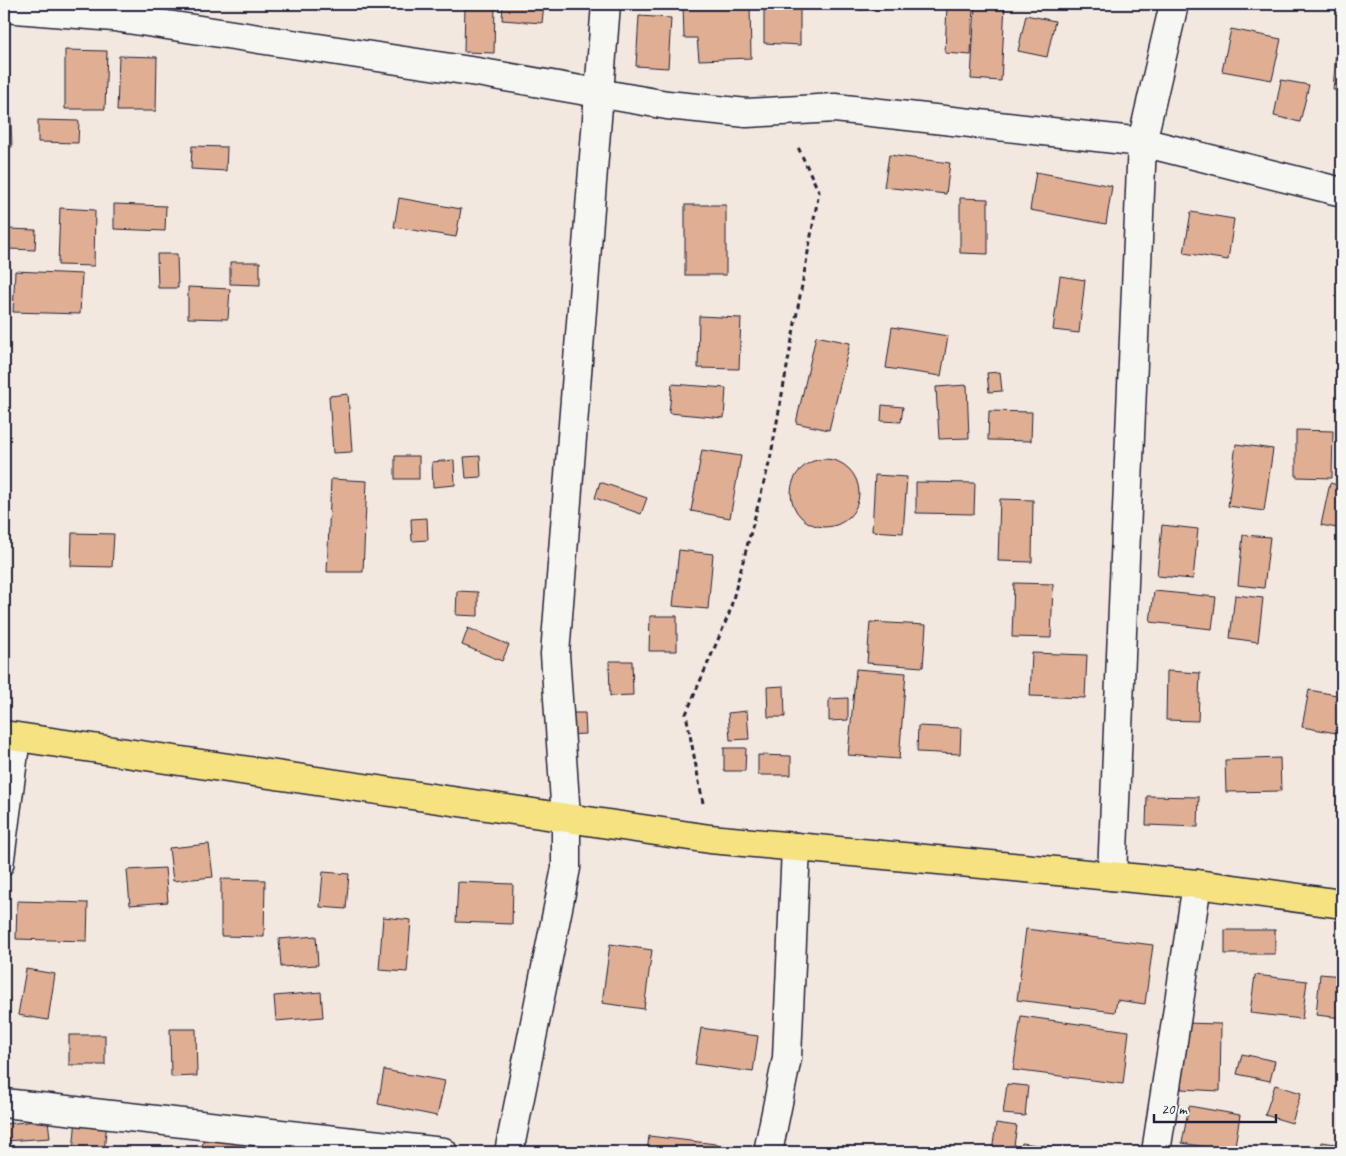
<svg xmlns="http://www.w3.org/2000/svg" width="1346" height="1156" font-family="Caveat,sans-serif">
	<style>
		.building { fill: #e0ae92; stroke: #22223b }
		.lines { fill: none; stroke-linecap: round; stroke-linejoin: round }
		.service-casing { stroke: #22223b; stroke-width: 21 }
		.minor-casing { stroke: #22223b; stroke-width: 31 }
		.primary-casing { stroke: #22223b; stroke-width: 31 }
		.path { stroke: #22223b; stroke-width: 3; stroke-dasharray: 5 4; stroke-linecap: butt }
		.service { stroke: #f6f6f2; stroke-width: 18 }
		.minor { stroke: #f6f6f2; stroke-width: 28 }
		.primary { stroke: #f6e281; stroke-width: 28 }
	</style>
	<rect width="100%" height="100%" fill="#f2e8df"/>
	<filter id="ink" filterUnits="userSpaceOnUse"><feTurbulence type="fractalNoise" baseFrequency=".02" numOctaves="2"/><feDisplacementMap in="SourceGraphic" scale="10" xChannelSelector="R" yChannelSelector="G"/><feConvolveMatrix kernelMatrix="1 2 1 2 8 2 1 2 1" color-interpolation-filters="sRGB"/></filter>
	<g filter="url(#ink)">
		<g class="building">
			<polygon points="465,4 495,4 494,53 464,52"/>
			<polygon points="503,4 544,4 542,23 502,20"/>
			<polygon points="683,4 750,4 751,58 699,60 697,38 684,38"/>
			<polygon points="764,4 800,4 800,45 764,43"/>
			<polygon points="859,4 898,4 898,8 859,10"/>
			<polygon points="947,4 973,4 971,55 945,53"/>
			<polygon points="975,4 1005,4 1001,81 971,79"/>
			<polygon points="1026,15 1055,21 1047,57 1018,51"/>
			<polygon points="639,16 671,18 668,68 636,66"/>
			<polygon points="1231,29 1281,39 1272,80 1222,71"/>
			<polygon points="65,50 107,51 105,109 65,109"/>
			<polygon points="1336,51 1342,51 1342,91 1333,90"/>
			<polygon points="119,56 157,57 156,111 117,111"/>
			<polygon points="1281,80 1309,85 1300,122 1274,116"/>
			<polygon points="4,97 10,97 12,147 4,147"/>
			<polygon points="38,120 79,121 78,143 38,142"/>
			<polygon points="192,146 227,147 226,171 191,169"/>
			<polygon points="889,155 950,163 946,194 884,187"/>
			<polygon points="1036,172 1112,186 1106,224 1030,210"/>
			<polygon points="399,198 461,209 456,237 394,227"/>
			<polygon points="960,198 988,199 988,254 960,253"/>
			<polygon points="114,204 166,206 165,231 114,229"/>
			<rect x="685" y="205" width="41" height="70"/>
			<polygon points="60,208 95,210 94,266 58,265"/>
			<polygon points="1191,212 1234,219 1228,260 1184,253"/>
			<polygon points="8,229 36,230 35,250 8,249"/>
			<polygon points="157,254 177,254 178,288 158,288"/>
			<polygon points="230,262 260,262 260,285 230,284"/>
			<polygon points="15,271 82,274 80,314 13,312"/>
			<polygon points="1060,276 1085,280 1079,333 1053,330"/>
			<polygon points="188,287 230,289 228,319 188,318"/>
			<polygon points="699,316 741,318 739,369 698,368"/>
			<polygon points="892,327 948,336 941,376 886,368"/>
			<polygon points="816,336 850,343 829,430 796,423"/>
			<polygon points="1000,372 1002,391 989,392 987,373"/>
			<polygon points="672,384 726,388 724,418 669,413"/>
			<polygon points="967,385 969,438 939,439 936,387"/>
			<polygon points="348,394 352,452 333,453 329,396"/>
			<polygon points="882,405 903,407 901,422 881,421"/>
			<polygon points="989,411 1032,412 1031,441 988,440"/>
			<polygon points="1296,430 1333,431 1332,478 1296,477"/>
			<polygon points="1236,444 1273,449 1264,511 1228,506"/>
			<polygon points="702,450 741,456 730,518 691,511"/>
			<rect x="395" y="456" width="24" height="23"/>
			<polygon points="480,456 481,477 466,478 464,457"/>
			<circle cx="825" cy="493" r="34"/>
			<polygon points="454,460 455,485 433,487 432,462"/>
			<polygon points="875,475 907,477 903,533 872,531"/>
			<polygon points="331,479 367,481 363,572 327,572"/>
			<polygon points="600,482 647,498 641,514 595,498"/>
			<polygon points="916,482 975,483 974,514 916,513"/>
			<polygon points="1330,483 1342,486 1342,529 1321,525"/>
			<polygon points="1000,499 1033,500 1032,562 998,561"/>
			<polygon points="427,518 428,540 412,541 411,519"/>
			<polygon points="1162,525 1198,529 1193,579 1157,576"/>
			<polygon points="72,533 114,534 112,567 71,566"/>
			<polygon points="1243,535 1270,537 1264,588 1238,585"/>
			<polygon points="679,550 713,554 708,609 673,606"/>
			<polygon points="1014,583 1053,584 1051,638 1012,637"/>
			<polygon points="457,591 478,592 478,616 456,615"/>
			<polygon points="1154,591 1216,597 1212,629 1150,622"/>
			<polygon points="1235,595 1263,598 1258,642 1230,638"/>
			<polygon points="650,616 677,616 677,651 649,651"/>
			<polygon points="870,622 926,625 923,667 867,663"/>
			<polygon points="468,628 509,645 502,661 462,645"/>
			<polygon points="1032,653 1087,655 1085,698 1030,696"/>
			<polygon points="609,661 632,661 633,695 610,696"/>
			<polygon points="856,669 906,673 899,759 848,755"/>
			<polygon points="1167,671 1200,673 1198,721 1166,720"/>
			<polygon points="784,686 785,717 768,717 767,687"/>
			<polygon points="1309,690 1342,696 1342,734 1302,727"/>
			<polygon points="848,698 848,720 829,721 829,699"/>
			<polygon points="747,711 749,739 730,740 728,713"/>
			<polygon points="561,713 585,713 586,734 562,735"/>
			<polygon points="918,726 961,728 960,754 917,752"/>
			<polygon points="724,748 746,748 745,771 724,771"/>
			<polygon points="758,755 791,756 791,775 758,775"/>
			<polygon points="1280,758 1281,791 1226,792 1225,760"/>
			<polygon points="1147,796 1199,797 1198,827 1146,825"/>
			<polygon points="209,844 213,877 173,881 169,848"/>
			<polygon points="165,868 168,902 130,905 127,870"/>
			<polygon points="323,872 349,874 346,909 320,907"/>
			<polygon points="221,879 265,880 264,937 221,936"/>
			<polygon points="458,882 513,884 512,924 456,922"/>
			<polygon points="17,901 88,903 87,941 16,939"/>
			<polygon points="383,917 411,920 407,972 379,970"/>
			<polygon points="1026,929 1153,945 1145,1004 1117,1000 1115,1012 1017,1000"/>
			<rect x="1225" y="930" width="50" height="24"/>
			<polygon points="316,936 318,965 281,967 279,939"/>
			<polygon points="610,944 652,950 644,1009 602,1003"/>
			<polygon points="26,969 55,974 48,1020 18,1015"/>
			<polygon points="1320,974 1342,976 1342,1018 1316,1015"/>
			<polygon points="1255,975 1307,981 1302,1019 1250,1013"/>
			<polygon points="321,992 323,1017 276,1021 274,996"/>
			<polygon points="1021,1016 1129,1031 1123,1084 1013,1070"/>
			<polygon points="1183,1023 1221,1024 1220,1091 1181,1089"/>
			<polygon points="701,1028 758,1036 753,1072 695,1064"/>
			<polygon points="170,1029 196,1029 197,1076 171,1077"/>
			<rect x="69" y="1035" width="36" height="30"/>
			<polygon points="1242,1054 1275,1061 1270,1081 1237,1074"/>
			<polygon points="384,1070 445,1081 437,1116 378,1104"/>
			<polygon points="1007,1084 1028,1086 1025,1116 1003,1114"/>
			<polygon points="1275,1085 1301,1093 1292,1123 1265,1115"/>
			<polygon points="1189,1106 1240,1115 1234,1152 1182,1143"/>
			<polygon points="76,1118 107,1121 104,1152 73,1152"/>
			<polygon points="48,1120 50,1138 5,1141 4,1124"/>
			<polygon points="996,1123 1017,1126 1013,1152 992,1152"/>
			<polygon points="206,1128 245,1136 241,1152 201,1152"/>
			<polygon points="649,1136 724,1145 723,1152 647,1152"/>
			<polygon points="1322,1142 1342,1145 1342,1152 1321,1152"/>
			<polygon points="1022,1143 1087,1152 1020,1152"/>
		</g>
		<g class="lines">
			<defs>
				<polyline id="service" points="4,866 21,738"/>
				<g id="minor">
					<polyline points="4,8 114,17 477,72 667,105 747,113 835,108 1142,142 1342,192"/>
					<polyline points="1112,876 1142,142 1174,4"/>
					<polyline points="4,1103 443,1152"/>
					<polyline points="509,1152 566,868 566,817 555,654 606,4"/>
					<polyline points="768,1152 787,1058 796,847"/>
					<polyline points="1156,1152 1197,884"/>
				</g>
				<polyline id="primary" points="4,735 710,839 1197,884 1342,904"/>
			</defs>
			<use href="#service" class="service-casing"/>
			<use href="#minor" class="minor-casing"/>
			<use href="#primary" class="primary-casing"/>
			<polyline class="path" points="703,803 686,714 729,614 770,460 819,192 797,145"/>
			<use href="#service" class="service"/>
			<use href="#minor" class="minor"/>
			<use href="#primary" class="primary"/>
		</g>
	</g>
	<rect width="1346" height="1156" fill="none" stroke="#f6f6f2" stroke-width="20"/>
	<rect x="10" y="10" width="1326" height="1136" fill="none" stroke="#22223b" stroke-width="2" filter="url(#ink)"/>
	<path d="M1154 1114v8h122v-8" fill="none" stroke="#22223b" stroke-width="2.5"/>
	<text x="1161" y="1114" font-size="15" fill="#22223b" stroke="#f6f6f2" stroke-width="4" paint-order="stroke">20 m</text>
</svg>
